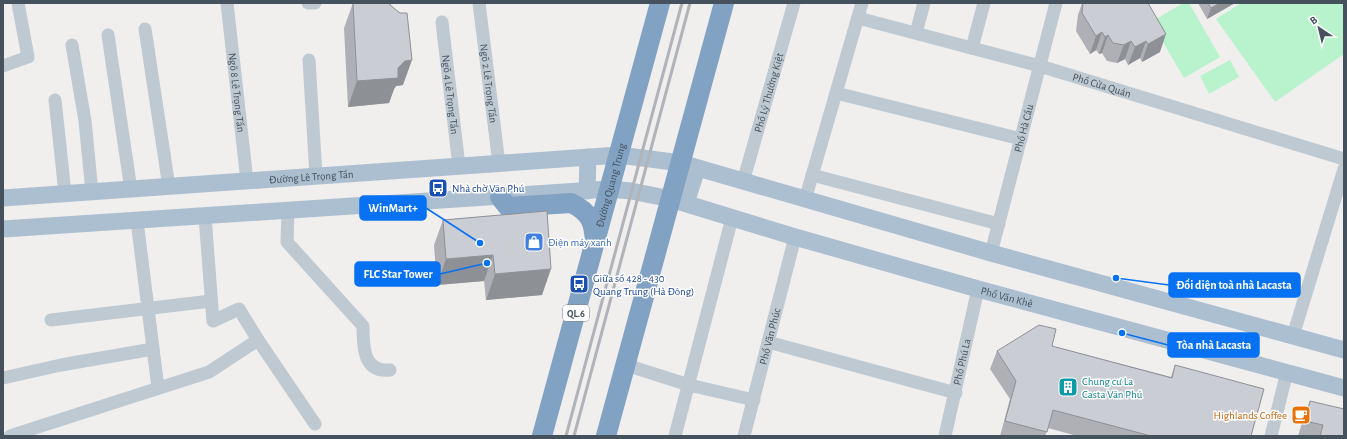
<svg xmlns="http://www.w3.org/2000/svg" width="1347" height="439" font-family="'Alegreya Sans',sans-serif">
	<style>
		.green { fill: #b8f3ce }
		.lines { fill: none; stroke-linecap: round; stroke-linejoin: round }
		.minor { stroke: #bec9d2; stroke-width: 13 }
		.major { stroke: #abbfd0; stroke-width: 17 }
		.highway { stroke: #81a2c3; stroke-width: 20 }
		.rail { stroke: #b0b4ba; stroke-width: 3 }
		.wall { fill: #aeb0b6 }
		.shaded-wall { fill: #8d9094 }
		.building { fill: #cacdd4; stroke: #8d9094 }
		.labels { text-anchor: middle; stroke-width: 3; stroke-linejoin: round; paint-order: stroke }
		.shield { fill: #fff; stroke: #7d868e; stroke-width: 1 }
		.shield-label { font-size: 10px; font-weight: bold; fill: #45525e }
		.street-label { font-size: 11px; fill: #45525e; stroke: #fff }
		.transit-label { font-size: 11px; fill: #164399; stroke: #fff; text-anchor: start }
		.shop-label { font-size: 11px; fill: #366cbe; stroke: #fff; text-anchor: start }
		.culture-label { font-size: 11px; fill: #0d838f; stroke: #fff; text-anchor: start }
		.food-label { font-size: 11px; fill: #c56008; stroke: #fff; text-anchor: end }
		.leader { fill: none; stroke: #0771f3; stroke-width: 1.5 }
		.callout-dot { fill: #0771f3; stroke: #fff; stroke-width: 1.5 }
		.callout { fill: #0771f3; stroke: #0771f3; stroke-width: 1.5 }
		.callout-label { font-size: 12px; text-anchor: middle; font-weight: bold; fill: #fff }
	</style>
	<rect width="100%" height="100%" fill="#f1eeee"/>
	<g class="green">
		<polygon points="1183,3 1189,3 1220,57 1184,78 1151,22"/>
		<polygon points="1241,3 1344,3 1344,54 1275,102 1216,19"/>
		<polygon points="1230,60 1239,77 1209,94 1200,76"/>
	</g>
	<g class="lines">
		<g class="minor">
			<path id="s1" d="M227,3l20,178"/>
			<polyline points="308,3 315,3"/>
			<path id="s2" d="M479,3l20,161"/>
			<path id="s3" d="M858,18l182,48 304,93"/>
			<path id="s4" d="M442,22l17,144"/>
			<polyline points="145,29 169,187"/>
			<polyline points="916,33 924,3"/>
			<polyline points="108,35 131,190"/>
			<polyline points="72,45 85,121 92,192"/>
			<polyline points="972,48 984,3"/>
			<polyline points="309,60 316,176"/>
			<polyline points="3,66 28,57 18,3"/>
			<polyline points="836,93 1021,139"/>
			<polyline points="55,100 65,193"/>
			<polyline points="812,175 999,224"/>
			<path id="s5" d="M743,182l51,-179"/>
			<polyline points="805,200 862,3"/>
			<path d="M288,211l-1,31 76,84c0,20 0,47 27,44"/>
			<polyline points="205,216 213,321 239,309 258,340 315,424"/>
			<polyline points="137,221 158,388"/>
			<path id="s6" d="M991,253l65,-250"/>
			<polyline points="51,320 211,301"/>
			<polyline points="1293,336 1344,169"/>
			<polyline points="768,342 956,393"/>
			<polyline points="626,365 689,385 754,400"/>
			<polyline points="3,378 61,365 153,349"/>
			<polyline points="10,436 209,372 258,340"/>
			<polyline points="675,436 732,218"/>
			<path id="s7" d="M744,436l51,-199"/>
			<path id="s8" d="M945,436l33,-147"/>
			<polyline points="1271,436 1287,372"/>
		</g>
		<g class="major">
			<polyline points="587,191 588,157"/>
			<path id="s9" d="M3,198l616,-43 62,8 310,90 353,97"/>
			<polyline points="686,203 697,169"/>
			<path id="s10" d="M3,229l606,-40 22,2 40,8 124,38 183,52 366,99"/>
		</g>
		<g class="highway">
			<path d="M500,197l8,10 63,-4c19,9 23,19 24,39"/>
			<path id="s11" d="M542,436l118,-433"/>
			<polyline points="606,436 724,3"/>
		</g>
		<g class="rail">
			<polyline points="566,436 682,3"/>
			<polyline points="574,436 690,3"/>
		</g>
	</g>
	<g class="wall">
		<polygon points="353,3 403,85 396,86 394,89 389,103 348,107 344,28"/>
		<polygon points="1082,3 1148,3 1160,52 1142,62 1140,58 1128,65 1125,59 1117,63 1107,61 1102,53 1099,54 1096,50 1090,54 1076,31 1078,15"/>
		<polygon points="1198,3 1235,3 1207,19"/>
		<polygon points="547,211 542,295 486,300 484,281 437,285 434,245 443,220"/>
		<polygon points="1052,346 1171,377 1175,365 1251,436 1077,436 1048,428 1045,436 1000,436 1010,399 990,369 997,351"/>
		<polygon points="1310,401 1344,436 1298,436 1301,426"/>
	</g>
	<g class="shaded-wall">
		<polygon points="1220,3 1235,3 1207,19 1211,8"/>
		<polygon points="1102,32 1096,50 1090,54 1096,36"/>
		<polygon points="1166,34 1160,52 1142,62 1148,44"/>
		<polygon points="1108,35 1102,53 1099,54 1105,37"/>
		<polygon points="1131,41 1125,59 1117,63 1124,45"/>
		<polygon points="1146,41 1140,58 1128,65 1135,47"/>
		<polygon points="412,60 403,85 396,86 394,89 389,103 348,107 357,81 398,68 405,61"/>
		<polygon points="493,255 484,281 437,285 446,259"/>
		<polygon points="551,269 542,295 486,300 495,274"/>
	</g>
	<g class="building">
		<polygon points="353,3 390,3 390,5 400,13 407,13 412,60 405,61 398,68 398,78 357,81"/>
		<polygon points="1083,3 1148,3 1166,34 1148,44 1146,41 1135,47 1131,41 1124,45 1113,43 1108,35 1105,37 1102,32 1096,36 1082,13"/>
		<polygon points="1208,3 1220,3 1211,8"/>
		<polygon points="547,211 551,269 495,274 493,255 446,259 443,220"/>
		<polygon points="1039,325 1056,329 1052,346 1172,378 1175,365 1264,389 1251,436 1151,436 1053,410 1047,432 1005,421 1016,381 997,351"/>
		<polygon points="1310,401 1344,409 1344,436 1320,436 1323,425 1305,421"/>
	</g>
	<defs>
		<symbol id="bus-square" viewBox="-11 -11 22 22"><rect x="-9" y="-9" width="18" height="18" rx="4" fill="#1a4fb4" stroke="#fff"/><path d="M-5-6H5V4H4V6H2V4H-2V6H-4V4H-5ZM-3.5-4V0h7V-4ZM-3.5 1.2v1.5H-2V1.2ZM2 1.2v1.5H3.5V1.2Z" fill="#fff"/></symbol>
		<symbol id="shop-square" viewBox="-11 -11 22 22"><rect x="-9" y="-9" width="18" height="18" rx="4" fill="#3f7fe0" stroke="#fff"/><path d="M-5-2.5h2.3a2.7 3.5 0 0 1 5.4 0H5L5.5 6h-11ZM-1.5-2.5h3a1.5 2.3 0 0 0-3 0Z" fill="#fff"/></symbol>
		<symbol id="building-square" viewBox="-11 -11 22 22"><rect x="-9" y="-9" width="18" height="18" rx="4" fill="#0f9aa8" stroke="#fff"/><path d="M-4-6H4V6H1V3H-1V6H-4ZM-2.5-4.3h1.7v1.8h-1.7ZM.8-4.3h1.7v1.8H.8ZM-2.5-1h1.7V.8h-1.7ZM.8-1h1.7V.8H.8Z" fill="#fff"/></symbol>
		<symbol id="cafe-square" viewBox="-11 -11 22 22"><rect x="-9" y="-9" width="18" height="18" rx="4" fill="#e8710a" stroke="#fff"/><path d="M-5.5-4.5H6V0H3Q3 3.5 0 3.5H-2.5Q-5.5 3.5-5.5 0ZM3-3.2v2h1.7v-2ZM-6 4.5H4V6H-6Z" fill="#fff"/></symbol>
	</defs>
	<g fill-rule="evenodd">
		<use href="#bus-square" x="427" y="177" width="22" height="22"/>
		<use href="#shop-square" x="523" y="231" width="22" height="22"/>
		<use href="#bus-square" x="568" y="273" width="22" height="22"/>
		<use href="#building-square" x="1057" y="376" width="22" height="22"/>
		<use href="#cafe-square" x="1290" y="404" width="22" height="22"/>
	</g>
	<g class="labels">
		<rect class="shield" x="563" y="305" width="26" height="16" rx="3"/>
		<g class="shield-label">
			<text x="576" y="317">QL.6</text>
		</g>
		<g class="street-label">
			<text dy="4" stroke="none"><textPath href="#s2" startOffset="81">Ngõ 2 Lê Trọng Tấn</textPath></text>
			<text dy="4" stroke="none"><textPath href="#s3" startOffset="253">Phố Cửa Quán</textPath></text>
			<text dy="4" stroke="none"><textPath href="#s1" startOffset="90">Ngõ 8 Lê Trọng Tấn</textPath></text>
			<text dy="4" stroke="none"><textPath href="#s5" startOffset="93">Phố Lý Thường Kiệt</textPath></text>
			<text dy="4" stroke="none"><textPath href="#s4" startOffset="73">Ngõ 4 Lê Trọng Tấn</textPath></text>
			<text dy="4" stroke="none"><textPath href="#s6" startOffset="129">Phố Hà Cầu</textPath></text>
			<text dy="4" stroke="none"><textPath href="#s9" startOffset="309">Đường Lê Trọng Tấn</textPath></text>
			<text dy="4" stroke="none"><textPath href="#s11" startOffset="260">Đường Quang Trung</textPath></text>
			<text dy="4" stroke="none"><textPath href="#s10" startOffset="1020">Phố Văn Khê</textPath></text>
			<text dy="4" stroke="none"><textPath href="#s7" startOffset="103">Phố Văn Phúc</textPath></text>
			<text dy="4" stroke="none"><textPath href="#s8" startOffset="76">Phố Phú La</textPath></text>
		</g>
		<g class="transit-label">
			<text x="452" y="192">Nhà chờ Văn Phú</text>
			<text x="593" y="282">Giữa số 428 - 430<tspan x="593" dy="13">Quang Trung (Hà Đông)</tspan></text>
		</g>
		<g class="shop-label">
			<text x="548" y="246">Điện máy xanh</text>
		</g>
		<g class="culture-label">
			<text x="1082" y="385">Chung cư La<tspan x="1082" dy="13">Casta Văn Phú</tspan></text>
		</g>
		<g class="food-label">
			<text x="1287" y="419">Highlands Coffee</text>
		</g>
	</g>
	<path class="leader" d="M480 243L426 208M487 263L440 274M1116 278L1169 285M1122 333L1168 345"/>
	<g class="callout-dot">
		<circle cx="480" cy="243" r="4"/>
		<circle cx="487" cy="263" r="4"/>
		<circle cx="1116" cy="278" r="4"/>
		<circle cx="1122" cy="333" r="4"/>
	</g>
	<g class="callout">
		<rect x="360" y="196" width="66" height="24" rx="4"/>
		<rect x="355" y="262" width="85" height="24" rx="4"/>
		<rect x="1169" y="273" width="131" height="24" rx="4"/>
		<rect x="1168" y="333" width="91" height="24" rx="4"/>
	</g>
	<g class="callout-label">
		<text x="393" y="212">WinMart+</text>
		<text x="398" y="278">FLC Star Tower</text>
		<text x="1234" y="289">Đối diện toà nhà Lacasta</text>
		<text x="1214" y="349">Tòa nhà Lacasta</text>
	</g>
	<rect width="1347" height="439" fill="none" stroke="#45525e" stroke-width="8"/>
	<g transform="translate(1319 28) rotate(325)" stroke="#ffffff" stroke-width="3" paint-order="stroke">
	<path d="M0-3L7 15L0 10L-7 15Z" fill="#45525e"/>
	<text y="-6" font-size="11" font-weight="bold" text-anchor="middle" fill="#45525e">B</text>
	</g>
</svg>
